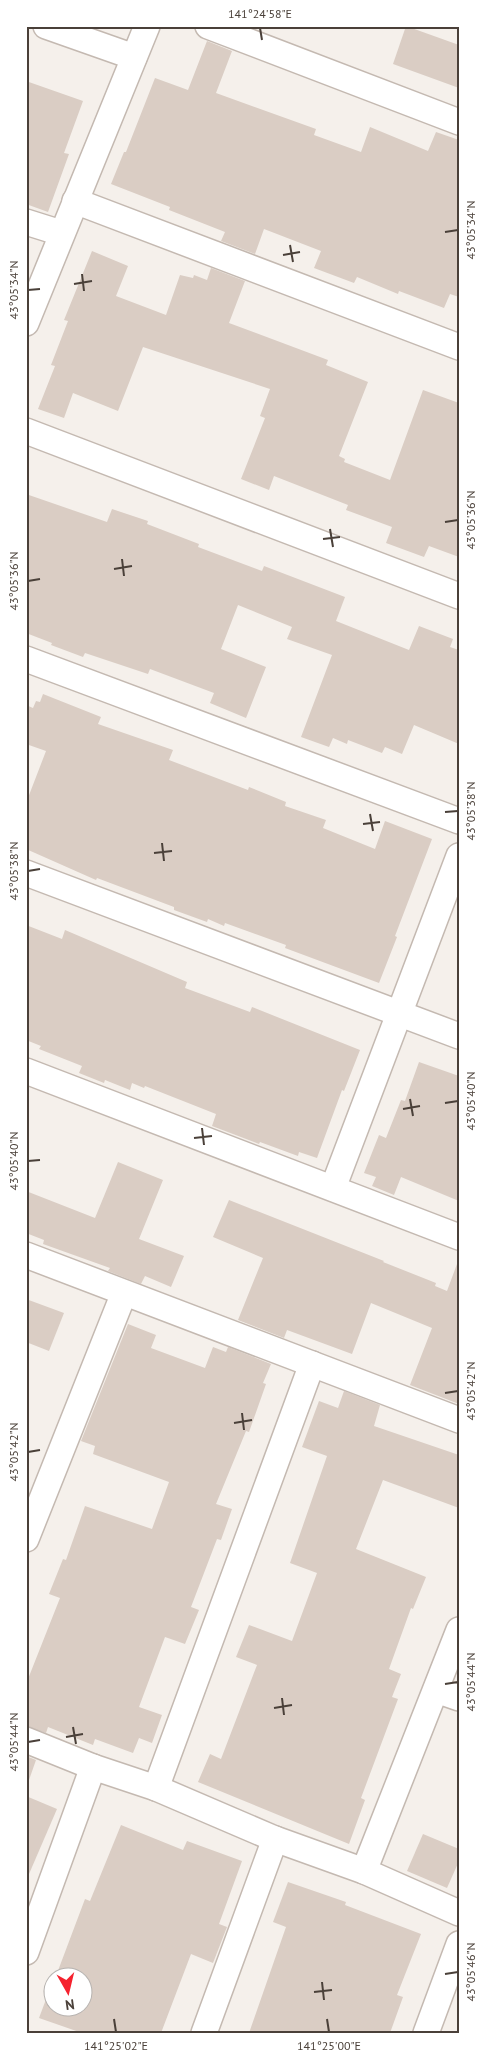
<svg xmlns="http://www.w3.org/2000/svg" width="485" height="2059" font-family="'PT Sans',sans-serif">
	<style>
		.building { fill: #dacdc4 }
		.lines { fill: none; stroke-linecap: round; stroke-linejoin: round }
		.street-casing { stroke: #c4b9b1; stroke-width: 28 }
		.street { stroke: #fff; stroke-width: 25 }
		.ticks { fill: none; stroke: #4a4039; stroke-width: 2 }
		.neatline { fill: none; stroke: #4a4039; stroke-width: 2 }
		.ticks-label { font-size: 12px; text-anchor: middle; fill: #4a4039 }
	</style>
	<rect width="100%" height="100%" fill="#f5f0eb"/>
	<g class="building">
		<polygon points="406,26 459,45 459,88 393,64"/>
		<polygon points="207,41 232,51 216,93 316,129 314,135 361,152 370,127 428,151 436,132 459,140 459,297 450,294 444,308 399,291 398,294 357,277 354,283 314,268 321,251 264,229 255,254 221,241 225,232 169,210 170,207 111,184 124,152 126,152 155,78 188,90"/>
		<polygon points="26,81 83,101 64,153 69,154 48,212 26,204"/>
		<polygon points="92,251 128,266 116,296 166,315 180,275 193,278 194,275 207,280 211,268 245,281 229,323 328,360 326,365 368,382 339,456 345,459 344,462 390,480 423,390 459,403 459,557 429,546 424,557 386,543 392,527 346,510 348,505 274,476 269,490 241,479 265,418 260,416 270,389 143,347 118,411 73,393 64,418 38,409 55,366 51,365 68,321 64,320"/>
		<polygon points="26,494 107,522 112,509 148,521 147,524 199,544 198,547 262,571 264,566 345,597 336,621 409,650 419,626 453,639 450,647 459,650 459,744 414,725 402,754 385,747 382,753 348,740 347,744 333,738 329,747 301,737 332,655 287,639 292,627 238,605 221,649 266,667 246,718 210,703 214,693 150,669 148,674 85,653 83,657 51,645 52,643 26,633"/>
		<polygon points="43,694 101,717 98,724 173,750 169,760 248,790 249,787 286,802 285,806 326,820 323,828 375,849 385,821 432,839 395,936 397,937 379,983 285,948 286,945 225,923 224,926 208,919 207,922 174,910 174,907 97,878 96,880 26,849 26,803 46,751 26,744 26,705 33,708 36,701 40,702"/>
		<polygon points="26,925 62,939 65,930 187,982 185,988 250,1012 252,1007 360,1050 344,1091 342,1090 317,1158 299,1152 298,1156 260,1142 259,1144 212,1126 216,1114 145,1086 144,1088 132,1083 130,1090 105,1080 104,1083 79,1073 82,1066 39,1049 41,1046 26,1040"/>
		<polygon points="419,1062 459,1076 459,1201 401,1177 394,1195 372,1186 376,1177 364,1173 379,1135 386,1138 401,1100 405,1101"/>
		<polygon points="118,1162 163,1180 139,1239 184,1256 171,1287 145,1276 141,1284 108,1271 110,1268 43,1244 44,1240 26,1233 26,1191 95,1218"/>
		<polygon points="229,1200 384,1261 383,1262 436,1283 435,1286 447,1291 457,1264 459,1265 459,1404 410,1385 432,1328 371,1303 352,1354 287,1330 284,1338 238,1320 263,1258 213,1237"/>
		<polygon points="26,1299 64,1313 49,1351 26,1342"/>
		<polygon points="128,1324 156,1335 151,1348 205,1368 213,1347 226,1352 228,1347 271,1364 263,1383 266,1384 249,1432 246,1431 216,1504 232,1509 221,1540 217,1539 191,1607 199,1610 185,1644 165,1637 139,1707 162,1715 152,1743 139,1738 133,1753 95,1739 93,1745 48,1727 46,1733 26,1726 26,1684 60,1598 49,1594 63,1559 66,1560 85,1506 152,1529 169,1482 93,1454 95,1446 81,1441"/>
		<polygon points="344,1391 380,1405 374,1426 459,1455 459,1508 383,1480 356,1549 426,1577 413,1609 411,1608 389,1669 401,1674 392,1697 398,1699 361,1798 365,1800 349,1844 198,1782 210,1754 221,1759 257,1665 236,1657 249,1625 292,1641 317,1573 290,1563 327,1456 302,1447 319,1401 338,1408"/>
		<polygon points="26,1756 36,1760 29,1780 26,1779"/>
		<polygon points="26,1796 57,1809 26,1881"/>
		<polygon points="121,1825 183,1850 187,1841 242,1861 219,1924 227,1927 213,1963 191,1954 161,2033 82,2033 39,2018 51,1986 52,1986 52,2006 82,2006 82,1976 56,1976 85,1899 90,1901"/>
		<polygon points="423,1834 459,1849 459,1861 447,1888 407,1871"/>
		<polygon points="288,1882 346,1902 345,1905 421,1934 397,1995 403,1997 390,2033 249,2033 286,1927 273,1922"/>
	</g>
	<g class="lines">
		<defs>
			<g id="street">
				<polyline points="46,26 134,57"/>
				<polyline points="208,26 459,122"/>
				<polyline points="75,201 459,347"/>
				<polyline points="26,222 61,233"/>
				<polyline points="26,323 147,26"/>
				<polyline points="26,431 459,596"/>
				<polyline points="26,659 459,821"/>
				<polyline points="26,873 459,1036"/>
				<polyline points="26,1071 459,1237"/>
				<polyline points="333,1188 459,856"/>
				<polyline points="26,1255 459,1420"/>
				<polyline points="26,1539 124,1293"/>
				<polyline points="436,1690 459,1698"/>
				<polyline points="26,1740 93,1767 156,1788 275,1839 364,1871 459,1913"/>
				<polyline points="156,1788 312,1364"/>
				<polyline points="364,1871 459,1630"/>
				<polyline points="26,1952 93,1767"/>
				<polyline points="204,2033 275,1839"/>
				<polyline points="426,2033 459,1944"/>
			</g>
		</defs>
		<use href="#street" class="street-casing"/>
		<use href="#street" class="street"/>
	</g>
	<path class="ticks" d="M260,28l2,12M445,232l13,-2M290,245l3,17M283,255l17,-3M82,274l2,17M74,284l18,-3M28,290l12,-1M445,522l13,-2M330,529l3,18M323,539l17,-2M122,559l2,17M114,569l18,-3M28,581l12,-2M445,812l13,-1M370,814l3,17M363,824l17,-2M162,843l2,18M154,853l18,-2M28,871l12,-2M410,1099l3,17M445,1103l13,-2M403,1109l17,-3M202,1128l2,17M194,1138l18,-2M28,1161l12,-1M445,1393l13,-2M242,1413l2,17M234,1423l18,-3M28,1452l12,-2M445,1684l13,-2M282,1698l2,17M274,1708l18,-3M73,1727l3,17M66,1737l17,-3M28,1742l12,-2M445,1974l13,-2M322,1982l2,18M314,1992l18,-2M114,2019l2,13M327,2019l2,13"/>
	<rect width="485" height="2059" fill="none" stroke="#ffffff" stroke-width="55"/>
	<g transform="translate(68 1992) rotate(172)"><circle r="24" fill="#ffffff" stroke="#b7b3b0"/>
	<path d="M0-4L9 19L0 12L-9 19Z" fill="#f5222e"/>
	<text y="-8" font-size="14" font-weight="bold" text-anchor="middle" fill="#4a4039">N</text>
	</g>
	<rect x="28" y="28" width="430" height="2004" class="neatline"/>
	<g class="ticks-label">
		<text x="260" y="18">141°24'58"E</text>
		<text transform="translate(471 230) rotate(-90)" y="4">43°05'34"N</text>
		<text transform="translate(14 290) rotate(-90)" y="4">43°05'34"N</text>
		<text transform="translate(471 520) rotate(-90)" y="4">43°05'36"N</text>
		<text transform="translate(14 581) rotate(-90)" y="4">43°05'36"N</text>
		<text transform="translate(471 811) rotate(-90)" y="4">43°05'38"N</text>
		<text transform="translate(14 871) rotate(-90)" y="4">43°05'38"N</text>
		<text transform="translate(471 1101) rotate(-90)" y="4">43°05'40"N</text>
		<text transform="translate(14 1161) rotate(-90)" y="4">43°05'40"N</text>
		<text transform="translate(471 1391) rotate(-90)" y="4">43°05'42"N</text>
		<text transform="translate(14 1452) rotate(-90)" y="4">43°05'42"N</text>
		<text transform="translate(471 1682) rotate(-90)" y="4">43°05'44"N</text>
		<text transform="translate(14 1742) rotate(-90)" y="4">43°05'44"N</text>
		<text transform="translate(471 1972) rotate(-90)" y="4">43°05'46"N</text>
		<text x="116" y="2050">141°25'02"E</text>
		<text x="329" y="2050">141°25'00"E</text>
	</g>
</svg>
